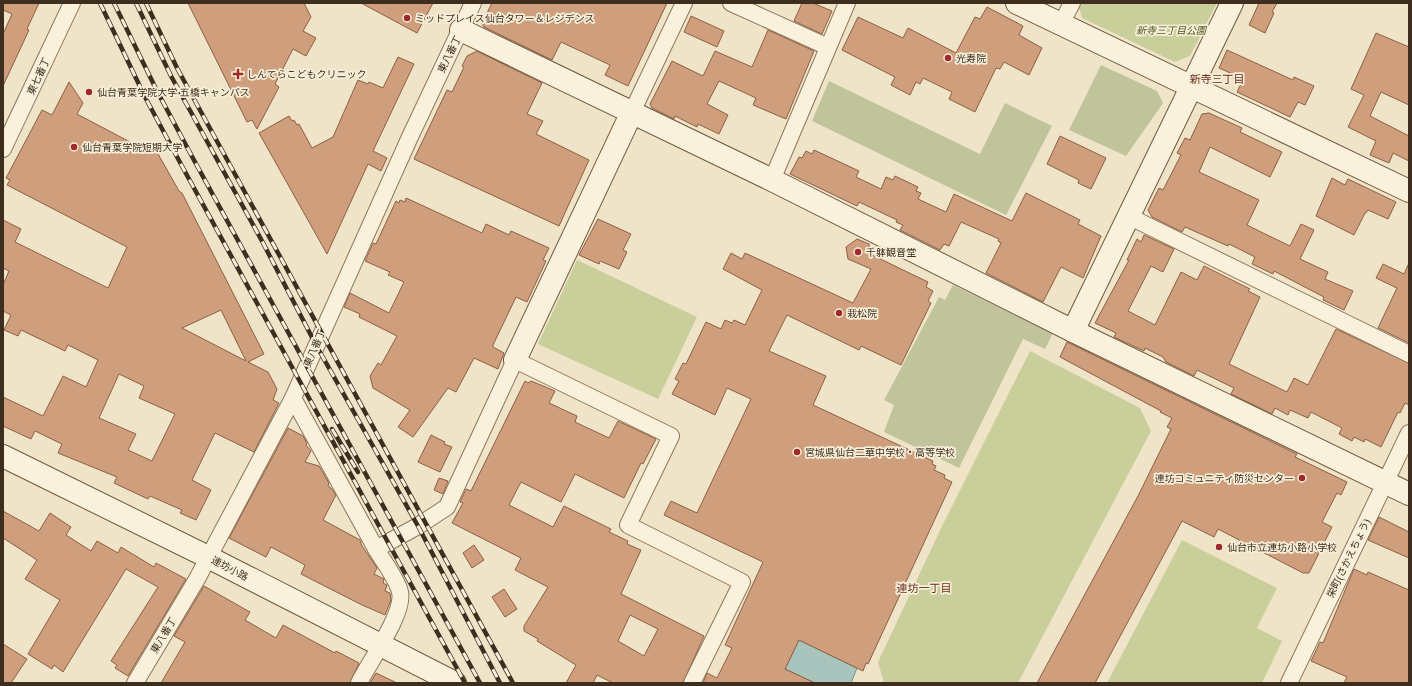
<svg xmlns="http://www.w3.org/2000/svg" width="1412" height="686" font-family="Lora,'Noto Sans JP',serif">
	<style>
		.green { fill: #c9cf9b }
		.cemetery { fill: #bfc49a }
		.water { fill: #a9c4bc; stroke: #6f938a }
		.building { fill: #cf9f7d; stroke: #8d5f41; fill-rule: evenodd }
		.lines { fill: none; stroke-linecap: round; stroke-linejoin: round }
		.street-casing { stroke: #8d765c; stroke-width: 18 }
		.secondary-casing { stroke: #6f573f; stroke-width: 24 }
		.street { stroke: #faf1dc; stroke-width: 16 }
		.secondary { stroke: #faf1dc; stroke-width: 22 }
		.rail-casing { stroke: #3d2e20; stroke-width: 4.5 }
		.rail { stroke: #f7eed8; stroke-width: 3; stroke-dasharray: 9; stroke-linecap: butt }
		.poi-dot { fill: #9e2a2b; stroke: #f7eed8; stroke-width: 1.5 }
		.labels { text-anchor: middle; stroke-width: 3.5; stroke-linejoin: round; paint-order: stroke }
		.poi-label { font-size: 10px; fill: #3d2e20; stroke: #f7eed8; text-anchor: start }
		.park-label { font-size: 10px; font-style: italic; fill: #4d5a26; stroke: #f7eed8 }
		.street-label { font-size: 10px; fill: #3d2e20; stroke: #f7eed8 }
		.neighbourhood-label { font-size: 11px; fill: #6b2e1e; stroke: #f7eed8 }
	</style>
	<rect width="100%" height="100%" fill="#f0e4c8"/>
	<g class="green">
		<polygon points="1081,3 1217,3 1190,56 1175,62 1082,18 1079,7"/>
		<polygon points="577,260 697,317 658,399 538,344"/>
		<polygon points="1030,351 1140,408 1151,431 1018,683 884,683 878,662 943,524"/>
		<polygon points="1182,540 1277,588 1257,628 1282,641 1262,683 1107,683"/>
	</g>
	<g class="cemetery">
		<polygon points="1101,65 1157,91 1163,103 1126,156 1069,130"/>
		<polygon points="829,81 980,154 1005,103 1052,126 1006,215 812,121"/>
		<polygon points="953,285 1053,333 1045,349 1023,339 959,468 884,432 894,405 884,400 939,297 945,300"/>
	</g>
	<polygon class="water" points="799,640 857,668 851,683 815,683 785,669"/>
	<g class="building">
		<polygon points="3,3 39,3 27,29 29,30 3,86 3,34 12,14 3,10"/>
		<polygon points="188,3 304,3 311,17 303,31 316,38 306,56 293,49 275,84 279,87 257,129 252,120 247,122"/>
		<polygon points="361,3 433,3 417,33"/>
		<polygon points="492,3 667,3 628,86 605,75 610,65 561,42 552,60 484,27 482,23"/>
		<polygon points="802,3 813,3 832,11 822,34 794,21"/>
		<polygon points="1259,3 1277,3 1272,12 1274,13 1265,33 1249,25"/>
		<polygon points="987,7 1023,26 1019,35 1042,48 1029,75 1004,62 1000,69 996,68 975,112 949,99 952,92 923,78 920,84 916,82 910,95 891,85 895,77 842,50 858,17 903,38 908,28 956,53 975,17 980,19"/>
		<polygon points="691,16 724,31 717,47 684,32"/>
		<polygon points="768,30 814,51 786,119 753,105 756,98 719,81 707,104 728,115 719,134 698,124 697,127 675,116 674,119 652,108 650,104 672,61 703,76 715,51 752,67"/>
		<polygon points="1376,33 1409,47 1409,105 1381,92 1370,116 1409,136 1409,161 1393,153 1389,163 1370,155 1376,141 1348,127 1364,95 1351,89"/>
		<polygon points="1227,50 1293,80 1294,77 1314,86 1305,105 1298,102 1290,117 1237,92 1242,82 1233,78 1235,75 1219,68"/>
		<polygon points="477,51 542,83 527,114 543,121 536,134 589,160 559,226 414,159 447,90 452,92 464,67 462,66 467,56"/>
		<polygon points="398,57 414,64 373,151 387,158 381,171 368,164 327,254 259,133 289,116 292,121 294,120 297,125 299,124 312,148 333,137 358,80 368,84 369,82 383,88"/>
		<path d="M69,82l14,21 -6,11 72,38 4,-7 26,46 3,2 82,161 -16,8 20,10 9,17 -4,11 6,3 -25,49 -39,-19 -23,47 19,10 -15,30 -16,-7 2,-3 -32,-14 -2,3 -34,-16 3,-6 -59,-24 4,-9 -27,-13 -4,8 -28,-13v-29l40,19 20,-40 23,11 12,-27 -30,-15 -3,6 -44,-21 -3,6 -14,-6 7,-15 -8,-4v-26l6,-14 -6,-3v-48l18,9 -6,13 93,46 19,-41 -120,-62 3,-5 -4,-2 36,-68 10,5zM221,310l25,51 -64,-33zM119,374l25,12 -5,12 36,16 -23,47 -24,-11 8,-16 -37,-16z"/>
		<polygon points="1209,113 1242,128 1240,132 1282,152 1270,177 1210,147 1199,172 1259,200 1247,225 1263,233 1290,246 1301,224 1314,230 1300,259 1328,272 1325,279 1353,291 1344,310 1323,300 1324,297 1274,271 1273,274 1252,264 1255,257 1229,244 1228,246 1185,227 1182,232 1152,217 1148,210 1159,188 1163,190 1181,155 1177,153 1185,138 1190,140 1202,114"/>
		<polygon points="1060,136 1106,158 1091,189 1078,183 1079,180 1047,164"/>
		<polygon points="814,150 859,171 856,177 881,189 886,177 893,180 895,176 918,187 916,191 921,193 918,199 946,212 954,194 1012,221 1026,193 1080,220 1078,224 1101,236 1083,278 1061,267 1043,302 986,273 1001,243 998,241 999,239 961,222 949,246 944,244 940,250 900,230 903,225 896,222 897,220 859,202 857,206 790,174 799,157 802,158 806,151 812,154"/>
		<polygon points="1332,178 1345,185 1348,179 1396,202 1388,219 1368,210 1366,213 1365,213 1354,235 1316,216"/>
		<polygon points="406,198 482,233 486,224 509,235 511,231 549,248 543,260 546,261 527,302 516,297 493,345 493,347 504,353 498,369 474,358 456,392 448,388 413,437 398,427 410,410 373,388 370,376 378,363 381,365 397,336 359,317 360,314 344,307 350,293 389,313 404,282 388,275 390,272 365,261 373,243 376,244 396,201 399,203 400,200 405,202"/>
		<polygon points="598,219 631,234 623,250 627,252 619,269 600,261 599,264 579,255"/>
		<polygon points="1144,235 1174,249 1163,272 1151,266 1128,311 1155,325 1181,272 1197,280 1204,266 1250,289 1248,291 1260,297 1229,364 1287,392 1294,378 1308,385 1336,329 1409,363 1409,405 1405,403 1400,413 1398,412 1381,447 1365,439 1364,442 1354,437 1352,441 1339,434 1342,428 1311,412 1308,418 1290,410 1288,415 1275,408 1272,414 1231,394 1234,388 1197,370 1194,376 1166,362 1163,357 1145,348 1144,351 1114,337 1116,333 1095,323 1129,260 1127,260 1137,239 1141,242"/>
		<polygon points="857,239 869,244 870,254 928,282 926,287 933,291 928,301 931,303 901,365 861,346 859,350 787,315 769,351 826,376 813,405 933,461 932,464 936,466 934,470 945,475 944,478 952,482 868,664 866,663 863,671 799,640 785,669 815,683 703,683 707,673 717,678 732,648 725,645 763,562 664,515 671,501 697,513 751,399 727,388 715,415 672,394 679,381 675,379 683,363 686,364 706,322 721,329 725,320 732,323 734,320 745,325 762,290 723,269 731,253 742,259 745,253 853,303 871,269 848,259 846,247"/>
		<polygon points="1409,263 1409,343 1378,328 1397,288 1376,278 1383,264 1404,274"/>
		<polygon points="1067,342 1297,454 1295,457 1347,482 1341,495 1337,493 1322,522 1332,527 1309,573 1303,573 1218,529 1214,537 1182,521 1095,683 1037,683 1138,496 1171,429 1167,427 1172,418 1160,412 1161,411 1060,357"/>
		<path d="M525,381l3,2 3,-2 24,10 -6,12 28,13 -2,6 34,16 9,-17 38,18 -13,25 -2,-1 -17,35 -49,-24 -14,28 -40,-20 -12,23 44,22 11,-21 47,23 -2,3 19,9 -1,3 14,6 -20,44 83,42 -21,47h-70l-16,-8 -4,8h-27l10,-18 -39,-24 1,-2 -14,-8v-5l24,-39 -33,-17 6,-12 -69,-35 11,-20 -3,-1 6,-13 5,2zM630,615l28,14 -14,27 -26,-15z"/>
		<polygon points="288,428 303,436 307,443 306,445 311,451 305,462 319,466 329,483 328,486 331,488 336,495 323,520 360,540 362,546 377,568 374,574 384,579 383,583 387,585 385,591 390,593 391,600 385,615 360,604 301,574 305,565 271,547 266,557 229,538"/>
		<polygon points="431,435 445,442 444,444 452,447 440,472 418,462"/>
		<polygon points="439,478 448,481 443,494 434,490"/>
		<polygon points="3,511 39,531 50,513 71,527 66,535 91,551 97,541 118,553 121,547 154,567 156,563 186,579 128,676 115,668 117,665 111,661 158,587 126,569 63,672 54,665 52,669 28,654 60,600 25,579 37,560 3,538"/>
		<polygon points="1379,517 1409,532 1409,558 1368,540"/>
		<polygon points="474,545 484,560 472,568 463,553"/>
		<polygon points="1354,569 1367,575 1368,572 1409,590 1409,683 1344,683 1347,677 1311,661 1320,642 1323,643"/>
		<polygon points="204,586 250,612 245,620 276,638 283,625 335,653 336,651 359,663 350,683 161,683 185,642 174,636"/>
		<polygon points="504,589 517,609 505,617 492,597"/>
		<polygon points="3,644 27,659 11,683 3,683"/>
		<polygon points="376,673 397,683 370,683"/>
	</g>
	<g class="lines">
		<defs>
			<g id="street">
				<polyline points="731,3 828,47"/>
				<polyline points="1061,24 1072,3"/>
				<polyline points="632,112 684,3"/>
				<polyline points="3,149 72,3"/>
				<polyline points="772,180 847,3"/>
				<polyline points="1128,216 1409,354"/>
				<polyline points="293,398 376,549"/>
				<polyline points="135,683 197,579 293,398 409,139 473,3"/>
				<path d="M359,683c10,-21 46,-70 41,-91 -3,-13 -17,-31 -24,-43l42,-23 29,-19 68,-147 156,76 -43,89 114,57 -50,101"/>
				<polyline points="1289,683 1409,433"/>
			</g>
			<g id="secondary">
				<polyline points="1017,3 1409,191"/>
				<polyline points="461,30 772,180 1073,331 1409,494"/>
				<polyline points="1073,331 1232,3"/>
				<polyline points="515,360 632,112"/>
				<polyline points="3,456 208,557 455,683"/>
			</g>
		</defs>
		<use href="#street" class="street-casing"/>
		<use href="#secondary" class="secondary-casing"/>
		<use href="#street" class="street"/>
		<use href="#secondary" class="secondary"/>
		<defs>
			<g id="rail">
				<polyline points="100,3 145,97 183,168 465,683"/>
				<polyline points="114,3 157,91 195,162 480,683"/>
				<polyline points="136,3 171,76 262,241 316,345 418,526 500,683"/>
				<polyline points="146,3 177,68 513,683"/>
				<polyline points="332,429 358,472"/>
			</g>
		</defs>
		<use href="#rail" class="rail-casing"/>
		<use href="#rail" class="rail"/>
	</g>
	<g class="poi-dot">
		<circle cx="407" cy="18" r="4"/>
		<circle cx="948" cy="58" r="4"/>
		<path d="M236 68h4v4h4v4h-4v4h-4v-4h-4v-4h4z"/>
		<circle cx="89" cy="92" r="4"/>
		<circle cx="74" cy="147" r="4"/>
		<circle cx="858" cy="252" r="4"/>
		<circle cx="839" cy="313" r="4"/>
		<circle cx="797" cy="452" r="4"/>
		<circle cx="1302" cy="478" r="4"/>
		<circle cx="1219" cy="547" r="4"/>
	</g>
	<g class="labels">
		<g class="poi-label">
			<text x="415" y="22">ミッドプレイス仙台タワー＆レジデンス</text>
			<text x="956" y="62">光寿院</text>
			<text x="247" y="78">しんてらこどもクリニック</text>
			<text x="97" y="96">仙台青葉学院大学 五橋キャンパス</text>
			<text x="82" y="151">仙台青葉学院短期大学</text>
			<text x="866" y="256">千躰観音堂</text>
			<text x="847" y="317">栽松院</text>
			<text x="805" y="456">宮城県仙台二華中学校・高等学校</text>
			<text x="1294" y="482" text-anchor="end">連坊コミュニティ防災センター</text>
			<text x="1227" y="551">仙台市立連坊小路小学校</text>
		</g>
		<g class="park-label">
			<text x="1171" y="34">新寺三丁目公園</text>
		</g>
		<g class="street-label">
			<text transform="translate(449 54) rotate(-64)" y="4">東八番丁</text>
			<text transform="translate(38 76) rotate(-65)" y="4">東七番丁</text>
			<text transform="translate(314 348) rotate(-67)" y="4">東八番丁</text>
			<text transform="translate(1348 558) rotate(-64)" y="4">栄町(さかえちょう)</text>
			<text transform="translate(230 568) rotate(28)" y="4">連坊小路</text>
			<text transform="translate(163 635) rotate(-59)" y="4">東八番丁</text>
		</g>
		<g class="neighbourhood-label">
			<text x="1217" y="83">新寺三丁目</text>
			<text x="924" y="592">連坊一丁目</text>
		</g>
	</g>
	<rect width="1412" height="686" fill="none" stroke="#3d2e20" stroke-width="8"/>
</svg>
